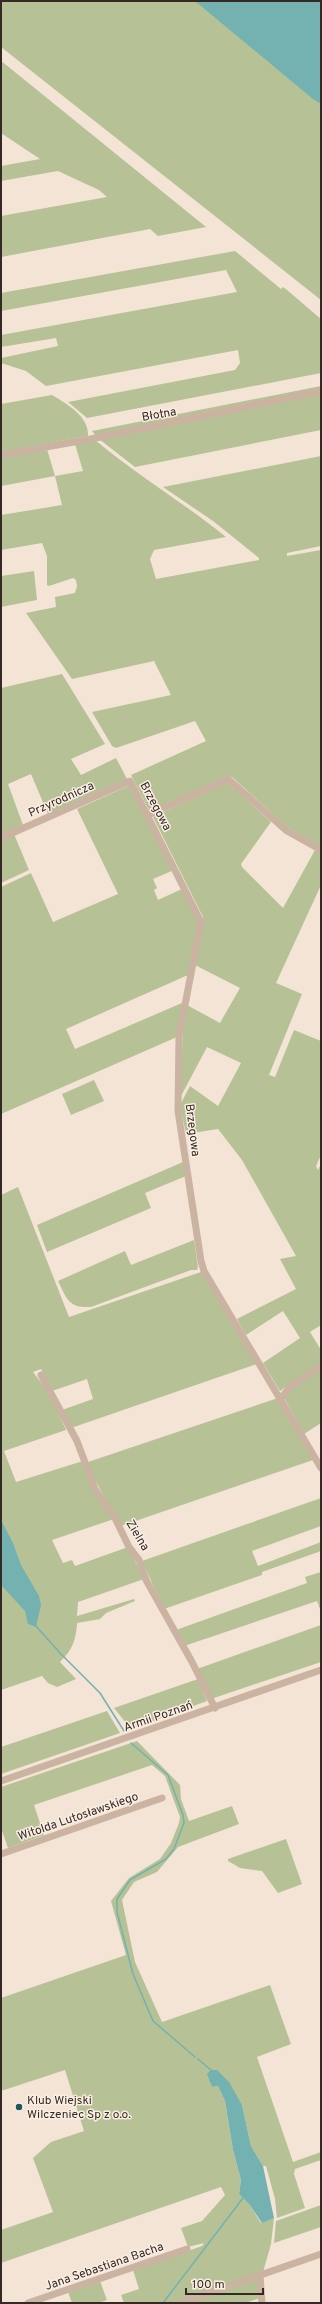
<svg xmlns="http://www.w3.org/2000/svg" width="322" height="2304" font-family="Overpass,sans-serif">
	<style>
		.green { fill: #b6c296 }
		.water { fill: #73b2b1 }
		.lines { fill: none; stroke-linecap: round; stroke-linejoin: round }
		.stream { stroke: #73b2b1; stroke-width: 1.5 }
		.minor { stroke: #cbb3a2; stroke-width: 7 }
		.poi-dot { fill: #185859; stroke: #faeee3; stroke-width: 1.5 }
		.labels { text-anchor: middle; stroke-width: 3; stroke-linejoin: round; paint-order: stroke }
		.street-label { font-size: 12px; fill: #352925; stroke: #faeee3 }
		.poi-label { font-size: 12px; fill: #352925; stroke: #faeee3; text-anchor: start }
	</style>
	<rect width="100%" height="100%" fill="#f3e4d6"/>
	<g class="green">
		<polygon points="1,1 321,1 321,300 1,47"/>
		<polygon points="1,61 5,64 206,227 158,236 150,229 1,257 1,216 107,197 99,190 58,171 1,181 1,166 40,159 1,133"/>
		<polygon points="235,251 281,289 283,287 287,290 321,319 321,373 87,418 68,402 235,370 240,363 238,350 46,386 26,371 1,363 1,358 58,346 56,338 1,347 1,335 237,292 226,270 1,311 1,293"/>
		<polygon points="321,386 321,390 95,435 92,431"/>
		<polygon points="321,394 321,430 135,467 99,439"/>
		<path d="M52,395c15,9 37,21 36,41l-87,16v-48z"/>
		<path d="M95,440c42,35 89,63 131,97l-72,13 -4,9 6,20 103,-19v-2l-46,-37 -50,-34 158,-31v90l-34,7v3l34,-6v297l-34,-20 -55,-50 -5,-1 -77,36 -19,-37 75,-34 -11,-20 -79,27 -4,-2 -20,-34 79,-17 -17,-34 -82,18 -46,-66 30,-6 -1,-10 20,-4 2,-7 -1,-6 -3,-2 -24,8 -2,-1v-29l-5,-13 -41,7v-35l61,-10 -7,-29 -54,10v-28l46,-9 8,27 28,-5 -8,-27z"/>
		<polygon points="34,571 37,600 1,607 1,576"/>
		<polygon points="62,674 105,744 71,759 81,775 116,758 127,779 48,814 31,774 8,784 23,825 1,835 1,688"/>
		<polygon points="227,782 271,822 241,864 242,867 283,908 315,850 321,853 321,885 276,983 302,994 269,1075 275,1077 294,1030 321,1041 321,1155 316,1166 318,1170 321,1164 321,1325 310,1332 321,1350 321,1364 280,1391 263,1363 300,1338 283,1311 246,1335 237,1319 296,1289 280,1259 296,1256 242,1160 218,1129 186,1134 180,1105 190,1086 218,1106 241,1063 207,1047 180,1098 183,1029 187,1005 220,1023 240,988 195,965 203,917 153,817"/>
		<polygon points="130,785 174,870 153,879 157,888 154,890 158,900 184,888 199,918 188,975 66,1029 75,1049 182,1003 177,1037 1,1114 1,887 31,873 53,922 118,894 77,809"/>
		<polygon points="14,834 29,870 1,883 1,840"/>
		<polygon points="94,1080 104,1101 71,1115 62,1094"/>
		<polygon points="183,1162 186,1176 145,1193 151,1208 47,1252 37,1225"/>
		<path d="M18,1187l51,130 132,-45 56,92 -186,64 -9,-18 31,-11 -6,-20 -35,12 -11,-22 -8,3 16,21 17,37 -62,21 12,31 67,-21 31,58 -62,21 11,23 9,-3 3,6 53,-19 16,32 -66,23 -1,14 57,-17 1,2 -29,12 -6,6 -23,4c-1,18 -5,27 -17,39l16,17 -19,8 -9,-4 -6,-7 -41,14v-495z"/>
		<path d="M194,1240l4,27 -1,3h-6l-100,37c-23,1 -24,-8 -33,-26l67,-30 6,14z"/>
		<polygon points="321,1367 321,1423 304,1434 284,1398 286,1393"/>
		<polygon points="278,1398 313,1460 121,1526 92,1475 88,1462"/>
		<polygon points="321,1498 321,1526 252,1551 258,1566 321,1542 321,1551 262,1572 262,1575 164,1609 142,1561"/>
		<polygon points="321,1572 321,1612 317,1601 184,1646 176,1630 307,1583 305,1577"/>
		<polygon points="321,1625 321,1662 211,1699 197,1669"/>
		<polygon points="198,1679 207,1701 131,1729 114,1708"/>
		<polygon points="107,1711 120,1733 1,1774 1,1747"/>
		<polygon points="137,1741 180,1785 181,1799 189,1821 232,1806 239,1824 178,1847 157,1872 134,1882 122,1900 135,1962 162,2022 270,1985 291,2044 257,2057 293,2162 321,2152 321,2160 295,2169 294,2174 305,2208 277,2218 275,2199 266,2166 263,2166 251,2146 242,2105 210,2078 212,2087 218,2086 225,2101 233,2150 241,2180 239,2194 249,2204 261,2223 274,2218 271,2244 263,2272 174,2303 124,2303 121,2295 139,2289 133,2270 202,2246 204,2243 188,2247 181,2228 202,2221 225,2195 221,2187 1,2263 1,2230 53,2212 33,2158 51,2142 84,2131 65,2070 1,2091 1,1998 126,1955 111,1901 129,1878 160,1859 171,1843 179,1823 180,1817 165,1776 152,1765 34,1805 44,1835 8,1848 1,1828 1,1787"/>
		<polygon points="286,1839 302,1884 278,1893 262,1871 240,1868 228,1861 228,1859"/>
		<polygon points="321,2205 321,2227 274,2243 276,2221"/>
		<polygon points="256,2278 259,2282 260,2298 245,2303 185,2303"/>
		<polygon points="100,2281 107,2300 98,2303 72,2303 68,2292"/>
	</g>
	<g class="water">
		<polygon points="195,1 321,1 321,104 313,99"/>
		<polygon points="1,1520 13,1543 21,1565 39,1596 41,1605 36,1627 28,1624 25,1611 1,1585"/>
		<polygon points="211,2070 217,2070 229,2082 242,2105 251,2146 263,2166 274,2218 262,2223 249,2204 239,2194 241,2180 233,2150 225,2101 218,2086 212,2087 207,2074"/>
	</g>
	<g class="lines">
		<g class="stream">
			<polyline points="35,1625 60,1653 100,1693 124,1731"/>
			<polyline points="131,1743 168,1775 183,1815 184,1823 174,1849 166,1859 130,1880 117,1899 117,1912 133,1974 153,2021 195,2057"/>
			<polyline points="198,2059 212,2071"/>
			<polyline points="163,2303 243,2198"/>
		</g>
		<g class="minor">
			<polyline points="1,455 91,439 321,391"/>
			<polyline points="148,815 228,779 287,831 321,850"/>
			<polyline points="1,838 130,781 201,922 179,1036 178,1111 201,1261 204,1271 321,1468"/>
			<polyline points="41,1375 77,1441 95,1489 114,1516 129,1547 139,1560 146,1580 192,1662 215,1708"/>
			<polyline points="281,1398 291,1386 321,1366"/>
			<polyline points="1,1781 321,1670"/>
			<polyline points="1,1854 162,1798"/>
			<polyline points="260,2275 262,2303"/>
			<polyline points="28,2303 187,2249"/>
			<polyline points="180,2303 321,2254"/>
		</g>
	</g>
	<circle class="poi-dot" cx="19" cy="2107" r="4"/>
	<g class="labels">
		<g class="street-label">
			<text transform="translate(159 414) rotate(-10)" y="4">Błotna</text>
			<text transform="translate(61 799) rotate(-24)" y="4">Przyrodnicza</text>
			<text transform="translate(156 806) rotate(62)" y="4">Brzegowa</text>
			<text transform="translate(193 1130) rotate(83)" y="4">Brzegowa</text>
			<text transform="translate(138 1535) rotate(59)" y="4">Zielna</text>
			<text transform="translate(158 1716) rotate(-19)" y="4">Armii Poznań</text>
			<text transform="translate(78 1816) rotate(-19)" y="4">Witolda Lutosławskiego</text>
			<text transform="translate(104 2266) rotate(-19)" y="4">Jana Sebastiana Bacha</text>
		</g>
		<g class="poi-label">
			<text x="27" y="2104">Klub Wiejski<tspan x="27" dy="14">Wilczeniec Sp z o.o.</tspan></text>
		</g>
	</g>
	<rect width="322" height="2304" fill="none" stroke="#352925" stroke-width="4"/>
	<path d="M186 2288v6h77v-6" fill="none" stroke="#352925" stroke-width="2"/>
	<text x="192" y="2288" font-size="12" fill="#352925" stroke="#faeee3" stroke-width="3" paint-order="stroke">100 m</text>
</svg>
